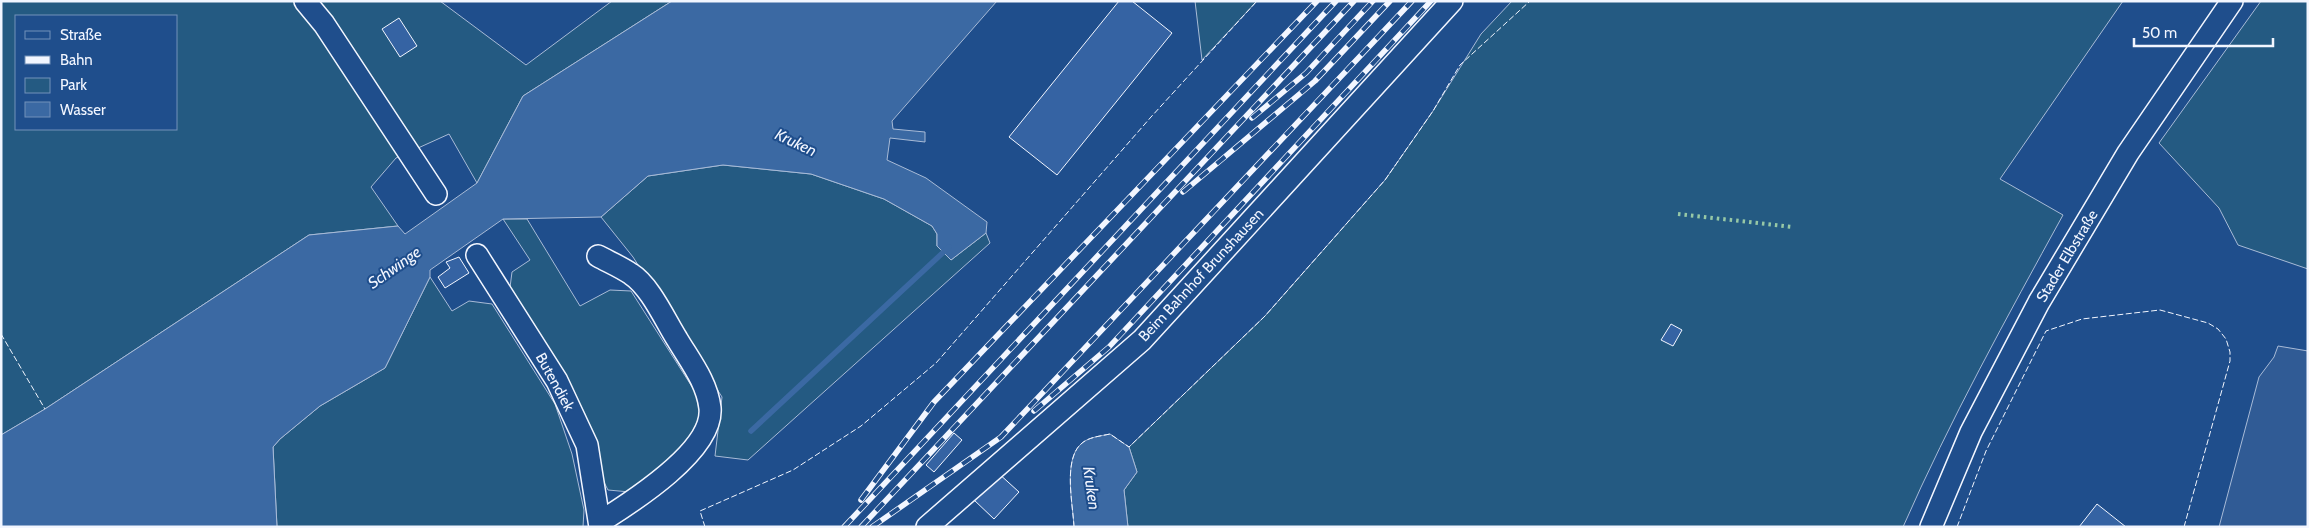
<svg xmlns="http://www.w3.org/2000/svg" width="2309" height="528" font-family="Cabin,sans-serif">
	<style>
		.green { fill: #245a82; stroke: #a8bbd7; fill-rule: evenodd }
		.parking { fill: #305b95; stroke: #a8bbd7 }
		.water { fill: #3b69a3; stroke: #a8bbd7 }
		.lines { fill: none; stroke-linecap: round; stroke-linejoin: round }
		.stream { stroke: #3b69a3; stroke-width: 5.5 }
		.building { fill: #3563a3; stroke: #f2f6ff }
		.minor-casing { stroke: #f2f6ff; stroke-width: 24 }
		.minor { stroke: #1f4e8c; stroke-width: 21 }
		.rail-casing { stroke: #f2f6ff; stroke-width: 5.5 }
		.rail { stroke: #1f4e8c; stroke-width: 4; stroke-dasharray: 11; stroke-linecap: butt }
		.hedge { stroke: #97c8a6; stroke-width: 4; stroke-dasharray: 2.5 4; stroke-linecap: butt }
		.fence { stroke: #f2f6ff; stroke-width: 1; stroke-dasharray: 6 2.5; stroke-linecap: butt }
		.labels { text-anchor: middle; stroke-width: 4; stroke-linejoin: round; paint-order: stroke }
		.street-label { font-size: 15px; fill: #f2f6ff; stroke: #1f4e8c }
		.water-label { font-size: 16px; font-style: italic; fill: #f2f6ff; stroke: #1f4e8c }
	</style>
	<rect width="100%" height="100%" fill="#1f4e8c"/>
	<g class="green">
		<path d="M1,1h439l86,64 86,-64h60l-149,95 -46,87 -28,-49 -53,24 -25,29 27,39 -89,9 -264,174 -44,26zM16,16h160v113h-160z"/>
		<polygon points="1195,1 1257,1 1202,60"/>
		<path d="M1512,1h611l-123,178 63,36c-56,102 -113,205 -160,312h-775l-4,-37 13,-18 -8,-25 136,-131 120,-136 48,-69 48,-77z"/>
		<polygon points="2261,1 2308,1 2308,269 2238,245 2219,208 2159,143"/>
		<polygon points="723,165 811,174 884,199 932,226 937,234 937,246 951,260 986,233 990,243 748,460 715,456 722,397 633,257 601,217 648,176"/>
		<polygon points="503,219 527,219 580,306 610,290 631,291 696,393 700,414 690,441 630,492 608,490 509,295 512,272 530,260"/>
		<polygon points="430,277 452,311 469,301 492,304 555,404 572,454 584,510 583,527 277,527 273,447 280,439 320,406 385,368"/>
	</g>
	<polygon class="parking" points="2278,346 2308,351 2308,527 2219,527 2259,377 2274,357"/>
	<g class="water">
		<polygon points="672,1 997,1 892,121 893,129 925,132 925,142 890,138 887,160 926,178 987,222 986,233 951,260 937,246 937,234 932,226 884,199 811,174 723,165 648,176 601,217 503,219 430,270 430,277 385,368 320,406 280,439 273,447 277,527 1,527 1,435 45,409 309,235 398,226 405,234 477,183 523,96"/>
		<path d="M1110,434l19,13 8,25 -13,18 4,37h-54c-1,-22 -11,-67 7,-83 7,-7 20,-8 29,-10z"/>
	</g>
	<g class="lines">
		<polyline class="stream" points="751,431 949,247"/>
	</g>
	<g class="building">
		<polygon points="1119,1 1132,1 1172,33 1057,175 1009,137"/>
		<polygon points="399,18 417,46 400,57 382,29"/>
		<polygon points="459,257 469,273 445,288 438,277 450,268 446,262"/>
		<polygon points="1671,324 1682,330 1673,346 1661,340"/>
		<polygon points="954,433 962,440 934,472 926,465"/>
		<polygon points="997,472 1019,492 994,519 973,499"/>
		<polygon points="2097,504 2126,527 2079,527"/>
	</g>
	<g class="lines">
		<defs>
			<g id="minor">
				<polyline points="305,1 324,24 436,194"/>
				<polyline points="477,255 557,381 587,445 600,527"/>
				<path d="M598,256c11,6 23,11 33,18 19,12 34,46 46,65 13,22 30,43 33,69 4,42 -78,94 -110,114"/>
				<polyline points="927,527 1142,340 1452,1"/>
				<polyline points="1931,527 1971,432 2039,302 2128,153 2232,1"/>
			</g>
		</defs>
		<use href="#minor" class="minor-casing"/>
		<use href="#minor" class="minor"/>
		<defs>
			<g id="rail">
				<polyline points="1252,118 1306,73 1373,1"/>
				<polyline points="1183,192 1315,81 1390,1"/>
				<polyline points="1034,411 1109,347 1431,1"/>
				<polyline points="861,500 934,402 1317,1"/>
				<polyline points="844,527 1336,1"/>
				<polyline points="861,527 1354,1"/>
				<polyline points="872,527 1001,437 1412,1"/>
			</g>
		</defs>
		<use href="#rail" class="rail-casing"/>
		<use href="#rail" class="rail"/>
		<polyline class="hedge" points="1678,214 1793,227"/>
		<g class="fence">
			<polyline points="1,334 45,409"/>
			<polyline points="705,527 700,511 793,470 861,426 936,363 1151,117 1257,1"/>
			<path d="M1074,527c-1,-22 -11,-67 7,-83 7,-7 20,-8 29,-10l19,13 136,-131 120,-136 48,-69 27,-46 70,-64"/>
			<polyline points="1957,527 1986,451 2046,331 2082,319 2160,310 2208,323 2218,329 2226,339 2230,352 2230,361 2184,527"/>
		</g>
	</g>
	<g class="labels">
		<g class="street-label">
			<text transform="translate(2067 256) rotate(-59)" y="5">Stader Elbstraße</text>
			<text transform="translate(1201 275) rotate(-47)" y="5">Beim Bahnhof Brunshausen</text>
			<text transform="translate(555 382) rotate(61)" y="5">Butendiek</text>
		</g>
		<g class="water-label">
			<text transform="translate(796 142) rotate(25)" y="6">Kruken</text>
			<text transform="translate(394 267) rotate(-35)" y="6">Schwinge</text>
			<text transform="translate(1092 488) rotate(82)" y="6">Kruken</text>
		</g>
	</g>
	<rect width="2309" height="528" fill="none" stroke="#f2f6ff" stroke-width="5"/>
	<rect x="15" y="15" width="162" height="115" fill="#1f4e8c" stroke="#7391ba"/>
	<rect x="25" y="31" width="25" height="8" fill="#1f4e8c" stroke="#7391ba"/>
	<text x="60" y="40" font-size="15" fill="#f2f6ff">Straße</text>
	<rect x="25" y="56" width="25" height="8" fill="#f2f6ff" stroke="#7391ba"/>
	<text x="60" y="65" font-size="15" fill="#f2f6ff">Bahn</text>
	<rect x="25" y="78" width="25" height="15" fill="#245a82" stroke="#7391ba"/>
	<text x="60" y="90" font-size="15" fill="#f2f6ff">Park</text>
	<rect x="25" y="102" width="25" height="15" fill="#3b69a3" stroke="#7391ba"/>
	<text x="60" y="115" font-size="15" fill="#f2f6ff">Wasser</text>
	<path d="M2134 38v8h139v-8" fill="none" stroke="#f2f6ff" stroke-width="2.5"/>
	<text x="2142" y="38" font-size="15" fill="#f2f6ff" stroke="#1f4e8c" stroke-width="4" paint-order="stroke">50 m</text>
</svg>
